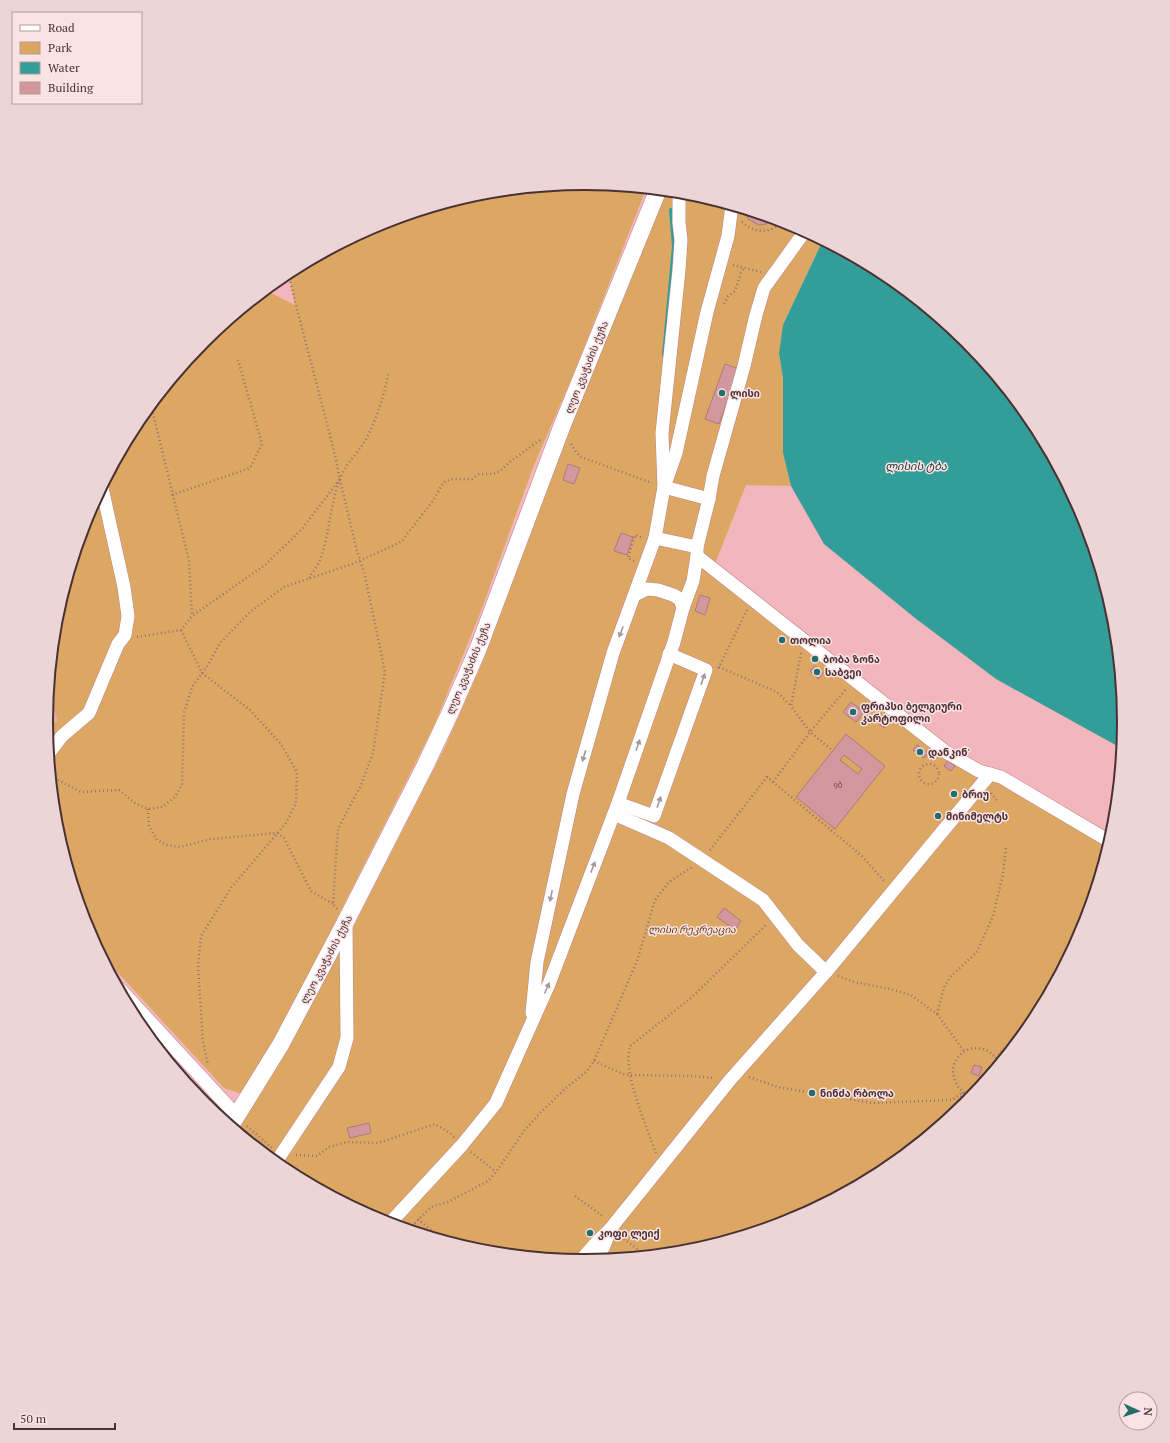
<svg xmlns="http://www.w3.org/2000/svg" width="1170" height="1443" font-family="'PT Serif','Noto Sans Georgian',serif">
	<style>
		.built { fill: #eba8af }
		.green { fill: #dca762 }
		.water { fill: #339d9a }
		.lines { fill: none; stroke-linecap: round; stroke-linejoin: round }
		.stream { stroke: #339d9a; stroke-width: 4 }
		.building { fill: #d2989e; stroke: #af787e; fill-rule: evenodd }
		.minor-casing { stroke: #bc848a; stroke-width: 14 }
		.major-casing { stroke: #bc848a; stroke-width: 18 }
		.path { stroke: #976f73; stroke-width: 2.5; stroke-dasharray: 1 3; stroke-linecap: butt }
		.minor { stroke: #fff; stroke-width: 13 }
		.major { stroke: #fff; stroke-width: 17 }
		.oneway { fill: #a4989a }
		.poi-dot { fill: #236e6c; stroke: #fbe2e4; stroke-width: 1.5 }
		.labels { text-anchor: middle; stroke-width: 3; stroke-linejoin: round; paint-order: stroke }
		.number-label { font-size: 8px; fill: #6c4c4e }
		.street-label { font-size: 10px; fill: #4a3234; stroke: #fbe2e4 }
		.poi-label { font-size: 10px; font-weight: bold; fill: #4a3234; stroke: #fbe2e4; text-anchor: start }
		.park-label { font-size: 10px; font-style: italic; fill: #5e3e0f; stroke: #fbe2e4 }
		.water-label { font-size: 11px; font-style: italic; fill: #163635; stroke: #fbe2e4 }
		.rim { fill: none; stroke: #4a3234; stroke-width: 2 }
	</style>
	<rect width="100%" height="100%" fill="#f2b6bc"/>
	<polygon class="built" points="49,694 58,721 46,724 46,721"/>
	<g class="green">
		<polygon points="585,183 646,189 574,373 534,465 479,616 433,728 275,1041 242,1094 224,1088 108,962 87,928 56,826 46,724 58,721 49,694 56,616 87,515 137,422 204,340 265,290 295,305 288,272 379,223 480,193"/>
		<polygon points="667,191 690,193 791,224 823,240 783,325 779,353 783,378 783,453 791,486 746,485 715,564 800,628 941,742 1111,835 1083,928 1033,1021 966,1103 884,1170 791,1220 690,1250 585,1260 480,1250 379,1219 285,1170 237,1130 287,1049 356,922 445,747 483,661 572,422"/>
		<polygon points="155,1043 202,1091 204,1103 204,1102"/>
	</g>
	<polygon class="water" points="823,240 885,273 966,341 1033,422 1083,515 1114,617 1124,722 1121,748 996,679 915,618 824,544 791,486 783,453 783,378 779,353 783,325"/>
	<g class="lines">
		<polyline class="stream" points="664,355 674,246 671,210"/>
	</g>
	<g class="building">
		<polygon points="744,209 775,218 766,224 759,225 748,219"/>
		<polygon points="725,364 739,369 719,424 705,419"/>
		<polygon points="568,464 580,468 574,484 563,480"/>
		<polygon points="94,502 95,513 88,513"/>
		<polygon points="621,533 633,537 627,555 614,551"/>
		<polygon points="700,595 710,598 705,615 695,611"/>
		<polygon points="815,666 823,673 818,679 810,671"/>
		<polygon points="851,702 864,712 856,722 843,712"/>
		<polygon points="882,717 888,722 884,728 878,723"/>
		<path d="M846,734l39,32 -50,63 -39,-32zM844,755l18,14 -4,5 -18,-14z"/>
		<polygon points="917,745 928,753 924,758 913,750"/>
		<polygon points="948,761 955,766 951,771 944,766"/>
		<polygon points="724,908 741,921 735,930 717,917"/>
		<polygon points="974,1065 982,1067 979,1076 971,1073"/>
		<polygon points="369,1123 371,1133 350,1138 347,1128"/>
		<polygon points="288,1171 298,1171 298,1176"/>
	</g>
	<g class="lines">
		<defs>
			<g id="minor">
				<polyline points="709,499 664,487 676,453 707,312 728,236 732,205"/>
				<polyline points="655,538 697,547"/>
				<polyline points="697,556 946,752 979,771 1001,777 1109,841"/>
				<polyline points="635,595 647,589 658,590 673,595 680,599 683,608"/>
				<polyline points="49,753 62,736 89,713 118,644 125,635 128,616 124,587 102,488"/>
				<polyline points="618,803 654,816 706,670 669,654"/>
				<polyline points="614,814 669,838 763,900 798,945 826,972"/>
				<polyline points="120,989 237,1116"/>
				<polyline points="532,1013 537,962 573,794 613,653 655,538 664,487 662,433 679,270 681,240 679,222 679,192"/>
				<polyline points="280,1156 339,1067 347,1038 346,922"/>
				<polyline points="390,1223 462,1145 496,1103 549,984 618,803 674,642 683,608 693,581 697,556 697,547 709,499 713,476 744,366 756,315 764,288 805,231"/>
				<polyline points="596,1259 604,1246 609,1233"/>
				<polyline points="581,1260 595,1244 611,1228 730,1080 826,972 990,774"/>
			</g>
			<polyline id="major" points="231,1125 281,1044 346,921 425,766 450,713 478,649 562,426 658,190"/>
		</defs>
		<use href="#minor" class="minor-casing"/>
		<use href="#major" class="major-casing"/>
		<g class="path">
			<path d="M742,222c12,11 29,13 39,-1"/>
			<polyline points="733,265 761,272"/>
			<polyline points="724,304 728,296 735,291 741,273 744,267"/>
			<polyline points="151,405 189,561 192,616"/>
			<polyline points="571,444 576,452 581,457 652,483"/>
			<polyline points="172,495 250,468 262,444 238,360"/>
			<polyline points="634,561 628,558 635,535 643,538"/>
			<path d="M309,578c4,-6 10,-14 12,-21 9,-25 9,-53 19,-78 5,-15 17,-25 25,-38 11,-20 19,-44 23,-67"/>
			<polyline points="181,630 202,673 250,710 281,744 297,772 296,803 286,823 231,888 201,936 198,966 203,1042 208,1065"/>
			<polyline points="137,637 181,630 192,616 265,565 302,529 340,479 333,447 296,305 288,272"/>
			<polyline points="801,653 791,706 810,732 833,751"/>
			<polyline points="719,667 777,692 790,705"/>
			<polyline points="718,668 719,667 747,610"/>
			<circle cx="929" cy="774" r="10"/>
			<polyline points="51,776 81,792 119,790 135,803 148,809 162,807 175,797 182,785 184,713 192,687 208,665 220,643 250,612 284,587 352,564 401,542 432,502 444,482 451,479 472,479 479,474 493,474 500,471 511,461 540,440"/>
			<polyline points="773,782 810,732 847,688"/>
			<polyline points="991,793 998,802"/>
			<polyline points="148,809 149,826 157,840 167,845 180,847 211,839 277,833 284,838 311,891 333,904"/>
			<polyline points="972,817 976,820"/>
			<polyline points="710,850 767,777 862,856 885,882"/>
			<polyline points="337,909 333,904 338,829 361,785 373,753 385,672 365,576 357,551 340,480"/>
			<polyline points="838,976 854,982 890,989 911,995 937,1014 964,1051"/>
			<polyline points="937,1014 944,987 951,976 977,952 993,916 1003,874 1006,847"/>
			<polyline points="996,1058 1012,1040 1030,1025"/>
			<polyline points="594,1061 623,1074 631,1075 693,1076 715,1078"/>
			<polyline points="749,1077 778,1087 872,1103 952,1100 963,1092"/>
			<path d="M972,1095c-7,-1 -13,-5 -16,-12 -14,-30 27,-50 43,-20"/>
			<polyline points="955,1112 963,1092"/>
			<polyline points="247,1126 272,1148"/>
			<polyline points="471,1152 496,1172"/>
			<path d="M656,1153c-9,-25 -34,-82 -26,-107l61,-48 76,-74"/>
			<polyline points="296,1155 317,1156 329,1147 347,1142 378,1143 435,1124 450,1133 454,1137"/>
			<polyline points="575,1196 604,1217"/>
			<polyline points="418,1219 441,1238"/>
			<polyline points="409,1229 431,1207 448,1202 488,1181 496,1172 524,1131 542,1111 566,1088 586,1072 594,1061 637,961 655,900 669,882 692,867"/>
			<polyline points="621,1236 644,1255"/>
		</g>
		<use href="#minor" class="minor"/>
		<use href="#major" class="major"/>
	</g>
	<defs><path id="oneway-solid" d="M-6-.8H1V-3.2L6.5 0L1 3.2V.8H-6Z"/></defs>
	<g class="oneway">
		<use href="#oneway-solid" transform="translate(621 632) rotate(111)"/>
		<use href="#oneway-solid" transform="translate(703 679) rotate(-71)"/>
		<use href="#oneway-solid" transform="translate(638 745) rotate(-71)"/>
		<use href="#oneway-solid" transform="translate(584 756) rotate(106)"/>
		<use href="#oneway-solid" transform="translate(659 802) rotate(-71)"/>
		<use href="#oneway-solid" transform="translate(593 867) rotate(-69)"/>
		<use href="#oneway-solid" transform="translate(551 896) rotate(102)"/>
		<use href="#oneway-solid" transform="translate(547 988) rotate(-66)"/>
	</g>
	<g class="poi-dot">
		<circle cx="722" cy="393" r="4"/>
		<circle cx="782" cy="640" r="4"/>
		<circle cx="815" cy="659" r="4"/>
		<circle cx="817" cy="672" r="4"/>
		<circle cx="853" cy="712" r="4"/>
		<circle cx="920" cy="752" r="4"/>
		<circle cx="954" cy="794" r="4"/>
		<circle cx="938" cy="816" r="4"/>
		<circle cx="812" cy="1093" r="4"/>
		<circle cx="590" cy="1233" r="4"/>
	</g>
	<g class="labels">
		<g class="number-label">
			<text x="838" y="788">9ბ</text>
		</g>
		<g class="street-label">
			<text transform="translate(586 367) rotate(-68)" y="4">ლეო კვაჭაძის ქუჩა</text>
			<text transform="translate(468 668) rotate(-67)" y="4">ლეო კვაჭაძის ქუჩა</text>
			<text transform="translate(326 959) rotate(-62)" y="4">ლეო კვაჭაძის ქუჩა</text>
		</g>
		<g class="poi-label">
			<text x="730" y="397">ლისი</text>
			<text x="790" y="644">თოლია</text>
			<text x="823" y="663">ბობა ზონა</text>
			<text x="825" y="676">საბვეი</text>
			<text x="861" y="710">ფრიპსი ბელგიური<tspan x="861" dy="12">კარტოფილი</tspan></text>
			<text x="928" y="756">დანკინ'</text>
			<text x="962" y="798">ბრიუ</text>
			<text x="946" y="820">მინიმელტს</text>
			<text x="820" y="1097">ნინძა რბოლა</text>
			<text x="598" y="1237">კოფი ლეიქ</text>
		</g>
		<g class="park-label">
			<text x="692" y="933">ლისი რეკრეაცია</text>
		</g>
		<g class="water-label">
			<text x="916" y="470">ლისის ტბა</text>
		</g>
	</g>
	<path d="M0 0H1170V1443H0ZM53 722a532 532 0 1 1 1064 0a532 532 0 1 1-1064 0Z" fill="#edd4d6" fill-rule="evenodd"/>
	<path class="rim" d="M53 722a532 532 0 1 1 1064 0a532 532 0 1 1-1064 0Z"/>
	<rect x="12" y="12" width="130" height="92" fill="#fbe2e4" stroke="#b49c9e"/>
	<rect x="20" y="25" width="20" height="6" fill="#ffffff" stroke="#b49c9e"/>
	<text x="48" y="32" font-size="12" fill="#4a3234">Road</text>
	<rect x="20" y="42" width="20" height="12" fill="#dca762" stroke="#b49c9e"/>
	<text x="48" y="52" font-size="12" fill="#4a3234">Park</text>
	<rect x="20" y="62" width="20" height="12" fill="#339d9a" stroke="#b49c9e"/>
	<text x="48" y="72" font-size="12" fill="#4a3234">Water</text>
	<rect x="20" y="82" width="20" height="12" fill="#d2989e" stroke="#b49c9e"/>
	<text x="48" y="92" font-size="12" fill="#4a3234">Building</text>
	<g transform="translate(1138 1411) rotate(93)"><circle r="19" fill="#fbe2e4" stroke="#b49c9e"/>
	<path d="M0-3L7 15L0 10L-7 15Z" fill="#236e6c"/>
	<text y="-6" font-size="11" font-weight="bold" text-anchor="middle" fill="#4a3234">N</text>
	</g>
	<path d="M14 1423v6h101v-6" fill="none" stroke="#4a3234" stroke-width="2"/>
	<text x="20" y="1423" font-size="12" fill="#4a3234" stroke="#fbe2e4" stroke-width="3" paint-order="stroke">50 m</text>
</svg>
